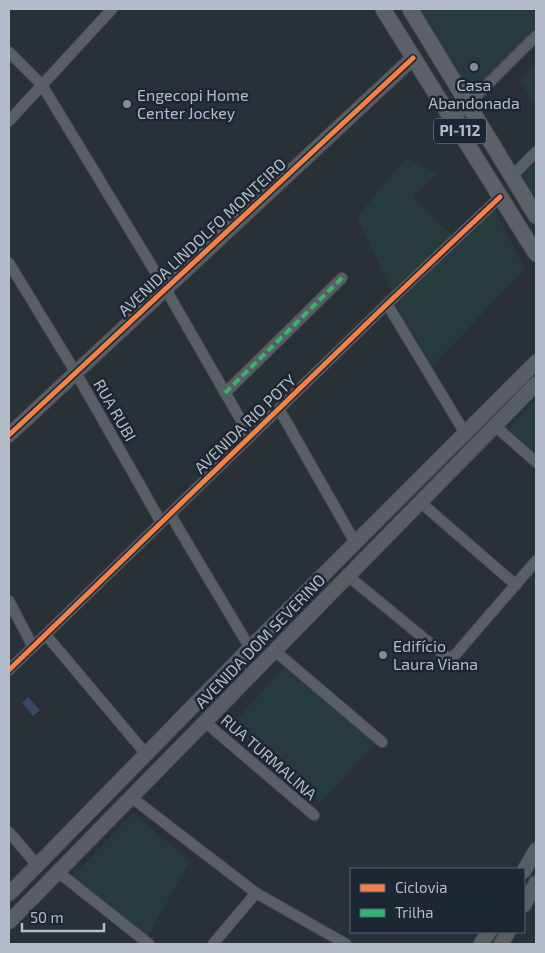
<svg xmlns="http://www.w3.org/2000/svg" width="545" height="953" font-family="'Exo 2',sans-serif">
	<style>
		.green { fill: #273a3e }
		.water { fill: #384963 }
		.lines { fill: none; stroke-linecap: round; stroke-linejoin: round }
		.street-casing { stroke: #484c53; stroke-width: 12 }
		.secondary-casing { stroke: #484c53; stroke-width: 16 }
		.primary-casing { stroke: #484c55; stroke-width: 17 }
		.street { stroke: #5a5e66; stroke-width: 10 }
		.secondary { stroke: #595d64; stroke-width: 14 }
		.primary { stroke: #5c6168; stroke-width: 15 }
		.quiet { stroke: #33b770; stroke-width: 4; stroke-dasharray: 8 4; stroke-linecap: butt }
		.cycleway-casing { stroke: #1d2633; stroke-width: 8 }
		.cycleway { stroke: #f48246; stroke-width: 5 }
		.poi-dot { fill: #848b96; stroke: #1d2633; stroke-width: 2 }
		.labels { text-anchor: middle; stroke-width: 5; stroke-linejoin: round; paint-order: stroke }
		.shield { fill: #1d2633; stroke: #878f9c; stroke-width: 1 }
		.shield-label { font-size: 15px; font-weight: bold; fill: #b4bcc9 }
		.poi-label { font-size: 16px; fill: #b4bcc9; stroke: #1d2633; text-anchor: start }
		.street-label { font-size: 16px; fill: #b4bcc9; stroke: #1d2633 }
	</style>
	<rect width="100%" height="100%" fill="#2a3038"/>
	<g class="green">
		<polygon points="410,9 536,9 536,30 468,104"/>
		<polygon points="535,64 536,65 536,108 521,81"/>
		<polygon points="406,158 437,173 413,197 443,227 452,234 392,292 357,217"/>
		<polygon points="536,161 536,197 522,175"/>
		<polygon points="494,209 525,269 432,366 395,304"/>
		<polygon points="536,399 536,454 507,428"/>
		<polygon points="287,664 375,744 321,803 234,723"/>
		<polygon points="133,813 190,861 146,939 73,875"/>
	</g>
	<polygon class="water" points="28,697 40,710 33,716 22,703"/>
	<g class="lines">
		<defs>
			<g id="street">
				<polyline points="9,52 42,85 165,288 250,436"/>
				<polyline points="454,120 468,104 536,36"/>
				<polyline points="9,121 112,9"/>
				<polyline points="512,176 536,152"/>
				<polyline points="9,263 76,373 161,522"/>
				<polyline points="387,304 465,433"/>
				<polyline points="225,393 342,278"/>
				<polyline points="279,409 356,544"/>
				<polyline points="495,426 536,462"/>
				<polyline points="420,502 516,585"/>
				<polyline points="170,514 250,648"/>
				<polyline points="348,576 448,658 455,655 536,561"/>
				<polyline points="9,601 33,647"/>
				<polyline points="46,635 146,754"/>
				<polyline points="275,651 382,742"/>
				<polyline points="9,670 387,304 500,197"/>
				<polyline points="205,722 314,815"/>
				<polyline points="131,797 256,893 346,944"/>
				<polyline points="9,832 37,865"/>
				<polyline points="58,872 149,944"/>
				<polyline points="213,944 256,893"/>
			</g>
			<g id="secondary">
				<polyline points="9,435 413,58"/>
				<polyline points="524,871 536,850"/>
				<polyline points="9,894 250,648 536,362"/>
				<polyline points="524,905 536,883"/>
				<polyline points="9,922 536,384"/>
				<polyline points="481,944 489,932"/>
				<polyline points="501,944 508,932"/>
			</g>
			<g id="primary">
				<polyline points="383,9 536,254"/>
				<polyline points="410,9 536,216"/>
			</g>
		</defs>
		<use href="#street" class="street-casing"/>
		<use href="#secondary" class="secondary-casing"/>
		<use href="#primary" class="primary-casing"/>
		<use href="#street" class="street"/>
		<use href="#secondary" class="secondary"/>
		<use href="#primary" class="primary"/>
		<polyline class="quiet" points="225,393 342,278"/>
		<defs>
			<g id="cycleway">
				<polyline points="9,435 413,58"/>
				<polyline points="9,670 387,304 500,197"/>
			</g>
		</defs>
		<use href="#cycleway" class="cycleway-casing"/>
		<use href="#cycleway" class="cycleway"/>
	</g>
	<g class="poi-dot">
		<circle cx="474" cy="67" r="5"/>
		<circle cx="127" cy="104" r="5"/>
		<circle cx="383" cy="655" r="5"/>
	</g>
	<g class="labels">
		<rect class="shield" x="434" y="118.5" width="52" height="25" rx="4"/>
		<g class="shield-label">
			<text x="460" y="136">PI-112</text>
		</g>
		<g class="poi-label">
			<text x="474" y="91" text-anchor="middle">Casa<tspan x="474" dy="18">Abandonada</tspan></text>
			<text x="137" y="101">Engecopi Home<tspan x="137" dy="18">Center Jockey</tspan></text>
			<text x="393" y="652">Edifício<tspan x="393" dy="18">Laura Viana</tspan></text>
		</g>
		<g class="street-label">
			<text transform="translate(202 237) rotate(-43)" y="6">AVENIDA LINDOLFO MONTEIRO</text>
			<text transform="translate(115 410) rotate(60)" y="6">RUA RUBI</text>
			<text transform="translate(245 424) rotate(-44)" y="6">AVENIDA RIO POTY</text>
			<text transform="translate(260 641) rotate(-46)" y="6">AVENIDA DOM SEVERINO</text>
			<text transform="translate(269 757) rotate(41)" y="6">RUA TURMALINA</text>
		</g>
	</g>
	<rect width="545" height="953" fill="none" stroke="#b4bcc9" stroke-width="20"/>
	<rect x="350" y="868" width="175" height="65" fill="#1d2633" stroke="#59626f"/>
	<rect x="360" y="884" width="25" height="8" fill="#f48246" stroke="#59626f"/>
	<text x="395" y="893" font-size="15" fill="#b4bcc9">Ciclovia</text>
	<rect x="360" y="909" width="25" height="8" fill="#33b770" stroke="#59626f"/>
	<text x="395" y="918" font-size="15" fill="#b4bcc9">Trilha</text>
	<path d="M22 923v8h82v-8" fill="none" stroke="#b4bcc9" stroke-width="2.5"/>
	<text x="30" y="923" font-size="15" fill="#b4bcc9" stroke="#1d2633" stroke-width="4" paint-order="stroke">50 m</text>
</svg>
